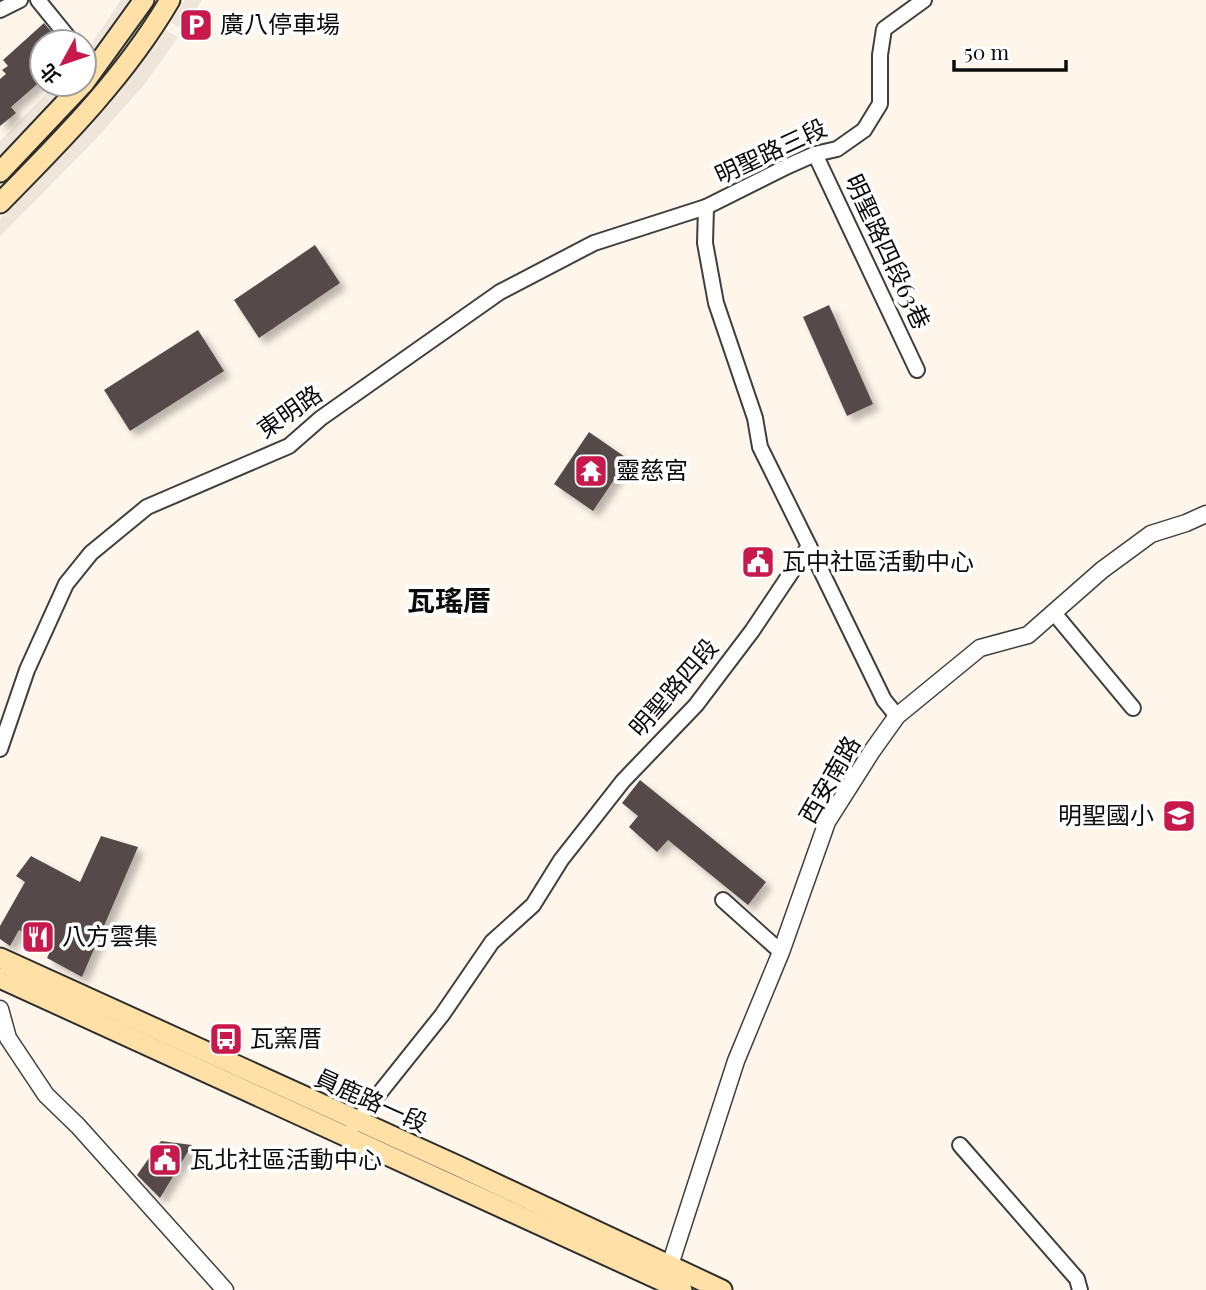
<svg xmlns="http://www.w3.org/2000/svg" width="1206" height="1290" font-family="'Playfair Display','Noto Sans TC',serif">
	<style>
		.green { fill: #deedb2 }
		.plaza { fill: #efe5da }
		.building { fill: #564a48; filter: url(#shadow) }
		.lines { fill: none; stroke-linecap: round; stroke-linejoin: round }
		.minor-casing { stroke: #3f3f3f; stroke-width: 18 }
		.tertiary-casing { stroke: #3f3f3f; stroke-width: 19 }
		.secondary-casing { stroke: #2e2e2e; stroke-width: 23 }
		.minor { stroke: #fff; stroke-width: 14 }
		.tertiary { stroke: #fff; stroke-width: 16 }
		.secondary { stroke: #ffe0a6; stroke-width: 19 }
		.labels { text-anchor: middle; stroke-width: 7; stroke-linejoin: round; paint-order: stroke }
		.poi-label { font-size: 24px; fill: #0c0c0c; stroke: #fff; text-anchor: start }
		.street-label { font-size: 24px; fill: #0c0c0c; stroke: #fff }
		.quarter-label { font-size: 28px; font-weight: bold; fill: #0c0c0c; stroke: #fff }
	</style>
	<defs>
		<filter id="shadow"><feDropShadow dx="6" dy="6" stdDeviation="3.5" flood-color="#0004"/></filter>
	</defs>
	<rect width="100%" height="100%" fill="#fff6eb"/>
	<path class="green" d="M154,0h8l-47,69 -115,124v-10c56,-57 113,-114 154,-183z"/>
	<g class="plaza">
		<polygon points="121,0 134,0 103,45 95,50 89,47"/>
		<polygon points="185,0 202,0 183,30 171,22"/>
		<polygon points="166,30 178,37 144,85 95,140 0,236 0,219 110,104"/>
		<polygon points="56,84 71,84 0,158 0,141"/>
	</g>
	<g class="building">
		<polygon points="44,23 60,42 42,42 42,80 11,107 16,113 0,126 0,79 6,74 2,70 8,66 3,60"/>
		<polygon points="315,245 340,283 259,338 234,300"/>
		<polygon points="829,305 873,404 847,416 803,317"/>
		<polygon points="198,330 224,371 130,431 104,390"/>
		<polygon points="589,432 628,459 593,511 554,484"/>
		<polygon points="640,780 766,882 748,905 668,840 657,852 629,827 638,816 622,803"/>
		<polygon points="101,836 138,847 82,977 47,958 52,947 19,930 10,946 0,939 0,926 25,882 16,876 31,856 80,882"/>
		<polygon points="161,1141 192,1145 160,1198 137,1175"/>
	</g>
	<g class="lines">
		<defs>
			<g id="minor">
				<polyline points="38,0 72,42"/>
				<polyline points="0,10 20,0"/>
				<polyline points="84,57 94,69"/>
				<polyline points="815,154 917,370"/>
				<polyline points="809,546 884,700 897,716"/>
				<polyline points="1054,613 1133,708"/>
				<polyline points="0,749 27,670 66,584 91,553 147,507 289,446 321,418 500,292 594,243 706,207 788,166 815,154 837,149 864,130 880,104 880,55 884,29 924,0"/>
				<polyline points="723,900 781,952"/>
				<polyline points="354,1125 442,1015 492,942 533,905 561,860 623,781 696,705 752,631 809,546 760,447 755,418 716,303 705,243 706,207"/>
				<polyline points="960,1145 1077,1279 1080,1290"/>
			</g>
			<g id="tertiary">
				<polyline points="0,1009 8,1038 46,1095 78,1126 225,1290"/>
				<polyline points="670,1265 736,1061 781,952 827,822 872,751 897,716 980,648 1028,635 1102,570 1151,534 1186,523 1206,514"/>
			</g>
			<g id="secondary">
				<polyline points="84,83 144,0"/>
				<polyline points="0,172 83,84"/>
				<path d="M0,203c62,-63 125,-126 170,-203"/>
				<polyline points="0,958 458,1166 722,1290"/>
				<polyline points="0,978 682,1290"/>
			</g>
		</defs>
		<use href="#minor" class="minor-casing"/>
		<use href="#tertiary" class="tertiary-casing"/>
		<use href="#secondary" class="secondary-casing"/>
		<use href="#minor" class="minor"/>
		<use href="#tertiary" class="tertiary"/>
		<use href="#secondary" class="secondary"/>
	</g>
	<defs>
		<symbol id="parking-square" viewBox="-11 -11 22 22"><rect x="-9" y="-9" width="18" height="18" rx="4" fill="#c7194b" stroke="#fff"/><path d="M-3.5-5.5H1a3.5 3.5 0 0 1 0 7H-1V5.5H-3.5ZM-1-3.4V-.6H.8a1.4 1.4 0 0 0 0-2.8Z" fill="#fff"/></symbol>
		<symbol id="temple-square" viewBox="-11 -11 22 22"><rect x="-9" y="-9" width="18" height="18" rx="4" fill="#c7194b" stroke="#fff"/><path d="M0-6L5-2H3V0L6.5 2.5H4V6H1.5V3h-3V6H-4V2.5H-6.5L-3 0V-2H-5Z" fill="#fff"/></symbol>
		<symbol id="civic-square" viewBox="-11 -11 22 22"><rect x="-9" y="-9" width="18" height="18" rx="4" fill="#c7194b" stroke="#fff"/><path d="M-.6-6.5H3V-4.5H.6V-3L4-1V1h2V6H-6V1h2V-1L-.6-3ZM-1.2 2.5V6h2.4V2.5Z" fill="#fff"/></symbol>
		<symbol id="school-square" viewBox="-11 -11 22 22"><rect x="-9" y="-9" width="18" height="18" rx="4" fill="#c7194b" stroke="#fff"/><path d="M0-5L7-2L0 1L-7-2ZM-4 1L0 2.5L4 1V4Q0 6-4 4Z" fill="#fff"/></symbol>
		<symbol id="restaurant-square" viewBox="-11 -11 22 22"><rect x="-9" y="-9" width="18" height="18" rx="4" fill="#c7194b" stroke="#fff"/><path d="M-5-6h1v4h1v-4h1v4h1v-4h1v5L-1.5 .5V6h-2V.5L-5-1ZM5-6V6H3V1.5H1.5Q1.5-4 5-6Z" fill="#fff"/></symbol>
		<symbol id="bus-square" viewBox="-11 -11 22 22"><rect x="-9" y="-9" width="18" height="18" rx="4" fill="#c7194b" stroke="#fff"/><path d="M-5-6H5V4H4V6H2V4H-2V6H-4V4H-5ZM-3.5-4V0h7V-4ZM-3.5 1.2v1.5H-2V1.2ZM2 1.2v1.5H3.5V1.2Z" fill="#fff"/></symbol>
	</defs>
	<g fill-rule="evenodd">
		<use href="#parking-square" x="177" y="6" width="38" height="38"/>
		<use href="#temple-square" x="572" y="452" width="38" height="38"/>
		<use href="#civic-square" x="739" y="543" width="38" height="38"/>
		<use href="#school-square" x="1160" y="797" width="38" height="38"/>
		<use href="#restaurant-square" x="19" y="918" width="38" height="38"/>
		<use href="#bus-square" x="207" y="1020" width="38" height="38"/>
		<use href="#civic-square" x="146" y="1141" width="38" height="38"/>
	</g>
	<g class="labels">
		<g class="poi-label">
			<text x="220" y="33">廣八停車場</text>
			<text x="616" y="479">靈慈宮</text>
			<text x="782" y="570">瓦中社區活動中心</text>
			<text x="1154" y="824" text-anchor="end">明聖國小</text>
			<text x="62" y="945">八方雲集</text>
			<text x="250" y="1047">瓦窯厝</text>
			<text x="190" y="1168">瓦北社區活動中心</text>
		</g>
		<g class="street-label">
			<text transform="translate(771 152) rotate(-25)" y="8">明聖路三段</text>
			<text transform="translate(887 252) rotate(65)" y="8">明聖路四段63巷</text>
			<text transform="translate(290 412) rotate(-35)" y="8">東明路</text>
			<text transform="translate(674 688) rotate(-49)" y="8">明聖路四段</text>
			<text transform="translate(830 780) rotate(-60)" y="8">西安南路</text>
			<text transform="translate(371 1101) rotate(24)" y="8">員鹿路一段</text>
		</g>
		<g class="quarter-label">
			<text x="449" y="611">瓦瑤厝</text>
		</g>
	</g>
	<g transform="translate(63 63) rotate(230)"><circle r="33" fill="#ffffff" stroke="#9e9e9e" stroke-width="2"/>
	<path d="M0-5L12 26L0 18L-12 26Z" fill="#c7194b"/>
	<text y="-10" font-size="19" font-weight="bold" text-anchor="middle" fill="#0c0c0c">北</text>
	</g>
	<path d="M954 60v10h112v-10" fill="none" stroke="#0c0c0c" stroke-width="3.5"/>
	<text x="964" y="60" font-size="21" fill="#0c0c0c" stroke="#ffffff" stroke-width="5" paint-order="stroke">50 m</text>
</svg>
